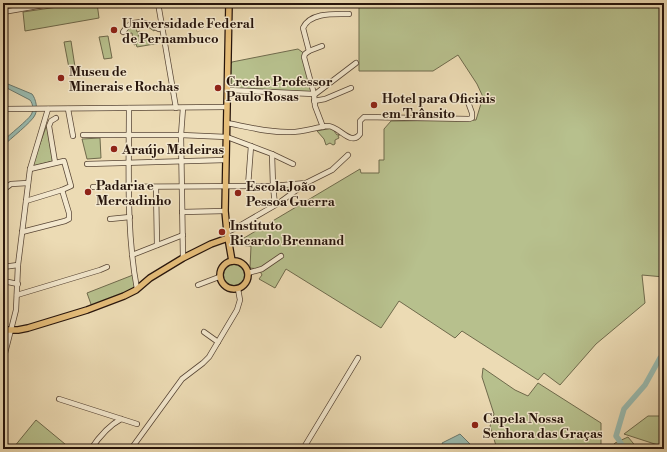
<svg xmlns="http://www.w3.org/2000/svg" width="667" height="452" font-family="'Libre Bodoni',serif">
	<style>
		.green { fill: #b7c08d; stroke: #6f6a4c }
		.water { fill: #99bbb0; stroke: #6b796e }
		.lines { fill: none; stroke-linecap: round; stroke-linejoin: round }
		.river { stroke: #99bbb0; stroke-width: 5.5 }
		.minor-casing { stroke: #584636; stroke-width: 6 }
		.major-casing { stroke: #27150c; stroke-width: 8 }
		.minor { stroke: #f3e8ce; stroke-width: 4.5 }
		.major { stroke: #e6be7a; stroke-width: 5.5 }
		.poi-dot { fill: #8f2418; stroke: #f3e8ce; stroke-width: 1.5 }
		.labels { text-anchor: middle; stroke-width: 3; stroke-linejoin: round; paint-order: stroke }
		.poi-label { font-size: 13px; font-weight: bold; fill: #27150c; stroke: #f3e8ce; text-anchor: start }
	</style>
	<rect width="100%" height="100%" fill="#ecdbb4"/>
	<filter id="stains"><feTurbulence type="fractalNoise" baseFrequency=".005" numOctaves="4"/><feColorMatrix values="0 0 0 0 .2 0 0 0 0 .09 0 0 0 0 .02 0 0 0 .5 -.17"/></filter>
	<radialGradient id="worn" r=".72"><stop offset=".6" stop-color="#630" stop-opacity="0"/><stop offset="1" stop-color="#630" stop-opacity=".3"/></radialGradient>
	<g class="green">
		<polygon points="85,3 97,3 99,18 25,31 23,12"/>
		<polygon points="353,3 664,3 664,277 642,275 645,303 596,344 560,385 544,373 538,380 462,331 455,338 399,301 381,328 286,269 275,288 259,279 262,275 259,269 250,268 251,246 246,246 239,241 360,169 361,173 379,173 379,160 384,160 384,129 391,121 476,120 483,97 477,84 458,55 433,71 359,71 359,4 352,5"/>
		<polygon points="140,23 156,28 154,31 148,27 142,25 141,29 140,27 136,28 137,32 140,31 138,36 141,36 140,37 142,37 141,38 143,37 142,38 144,38 144,39 145,38 155,40 160,43 137,47 136,44 134,45 132,33 125,34 126,27"/>
		<polygon points="108,36 112,58 104,59 99,37"/>
		<polygon points="71,41 75,67 69,68 64,42"/>
		<polygon points="298,49 305,54 314,89 311,93 227,90 227,70 232,62"/>
		<polygon points="46,127 48,127 53,161 34,166 33,166 33,163"/>
		<polygon points="332,128 337,135 341,134 338,136 339,138 335,140 335,144 333,145 330,143 326,145 324,139 317,131"/>
		<polygon points="100,138 101,158 87,159 82,139"/>
		<circle cx="234" cy="275" r="12"/>
		<polygon points="133,275 135,289 92,307 87,293"/>
		<polygon points="483,368 515,390 528,396 538,383 601,423 601,449 497,449 490,426 494,414 482,377"/>
		<polygon points="648,416 664,416 664,447 624,434"/>
		<polygon points="36,420 71,449 17,449 14,447"/>
		<polygon points="628,437 638,449 609,449 615,443"/>
	</g>
	<g class="water">
		<path d="M3,82l29,12c4,5 6,15 3,21 -3,7 -25,24 -32,31v-5c6,-6 25,-21 28,-26 3,-5 2,-11 -1,-15l-27,-14z"/>
		<polygon points="460,434 475,449 445,449 442,443"/>
	</g>
	<g class="lines">
		<g class="river">
			<polyline points="619,440 616,436 624,409 645,385 660,358 664,355"/>
			<polyline points="620,442 625,449"/>
		</g>
		<defs>
			<g id="minor">
				<polyline points="158,3 176,108"/>
				<polyline points="3,12 55,3"/>
				<path d="M123,32c9,-15 23,-10 36,-3"/>
				<polyline points="309,51 322,46"/>
				<polyline points="227,90 314,94"/>
				<polyline points="314,95 356,63"/>
				<polyline points="314,101 325,99 351,88"/>
				<path d="M129,108c0,59 -3,123 8,181"/>
				<polyline points="3,109 227,107"/>
				<polyline points="68,109 73,136"/>
				<path d="M227,123c21,4 43,10 64,9 13,0 25,-5 37,-6 11,0 23,21 32,8v-13l4,-4 105,2 3,-1v-5l-4,-11"/>
				<path d="M323,127l-8,-21 -1,-12 -10,-37 1,-3 4,-3 -6,-23c7,-16 32,-14 46,-14"/>
				<polyline points="83,135 181,135 227,137 272,154 293,164"/>
				<polyline points="272,154 273,186 275,205"/>
				<polyline points="55,162 49,126 51,121 56,118"/>
				<polyline points="87,164 225,160"/>
				<polyline points="248,186 251,146"/>
				<polyline points="93,187 273,186 306,183"/>
				<polyline points="156,187 157,245"/>
				<polyline points="3,190 11,184 28,183"/>
				<polyline points="26,201 62,190 71,186 64,161 30,169"/>
				<polyline points="182,212 225,211"/>
				<polyline points="110,219 130,217"/>
				<polyline points="22,232 65,221 69,219 69,213 62,190"/>
				<polyline points="227,232 234,229 279,203 306,183 332,170 348,155"/>
				<polyline points="132,255 183,235"/>
				<polyline points="183,258 181,135 183,108"/>
				<polyline points="3,267 18,265"/>
				<polyline points="248,273 262,269 281,256"/>
				<polyline points="3,281 18,284"/>
				<polyline points="198,285 219,277"/>
				<polyline points="17,295 100,270 107,267"/>
				<polyline points="204,332 218,342"/>
				<polyline points="3,361 16,310 18,265 30,169 48,109"/>
				<polyline points="59,399 137,424"/>
				<path d="M91,449c8,-12 17,-23 30,-30"/>
				<polyline points="131,449 182,379 203,363 209,357 237,310 240,300 238,289"/>
				<polyline points="303,449 358,358"/>
			</g>
			<g id="major">
				<polyline points="229,3 225,211 227,232 232,261"/>
				<circle cx="234" cy="275" r="14"/>
				<polyline points="3,330 18,330 28,328 87,310 124,296 136,290 150,278 183,258 211,244 228,238"/>
			</g>
		</defs>
		<use href="#minor" class="minor-casing"/>
		<use href="#major" class="major-casing"/>
		<use href="#minor" class="minor"/>
		<use href="#major" class="major"/>
	</g>
	<g class="poi-dot">
		<circle cx="114" cy="30" r="4"/>
		<circle cx="61" cy="78" r="4"/>
		<circle cx="218" cy="88" r="4"/>
		<circle cx="374" cy="105" r="4"/>
		<circle cx="114" cy="149" r="4"/>
		<circle cx="88" cy="192" r="4"/>
		<circle cx="238" cy="193" r="4"/>
		<circle cx="222" cy="232" r="4"/>
		<circle cx="475" cy="425" r="4"/>
	</g>
	<g class="labels">
		<g class="poi-label">
			<text x="122" y="28">Universidade Federal<tspan x="122" dy="15">de Pernambuco</tspan></text>
			<text x="69" y="76">Museu de<tspan x="69" dy="15">Minerais e Rochas</tspan></text>
			<text x="226" y="86">Creche Professor<tspan x="226" dy="15">Paulo Rosas</tspan></text>
			<text x="382" y="103">Hotel para Oficiais<tspan x="382" dy="15">em Trânsito</tspan></text>
			<text x="122" y="154">Araújo Madeiras</text>
			<text x="96" y="190">Padaria e<tspan x="96" dy="15">Mercadinho</tspan></text>
			<text x="246" y="191">Escola João<tspan x="246" dy="15">Pessoa Guerra</tspan></text>
			<text x="230" y="230">Instituto<tspan x="230" dy="15">Ricardo Brennand</tspan></text>
			<text x="483" y="423">Capela Nossa<tspan x="483" dy="15">Senhora das Graças</tspan></text>
		</g>
	</g>
	<rect width="667" height="452" fill="none" stroke="#ecdbb4" stroke-width="16"/>
	<rect x="4" y="4" width="659" height="444" fill="none" stroke="#27150c" stroke-width="2"/>
	<rect x="8" y="8" width="651" height="436" fill="none" stroke="#27150c"/>
	<rect width="100%" height="100%" filter="url(#stains)"/>
	<rect width="100%" height="100%" fill="url(#worn)"/>
</svg>
